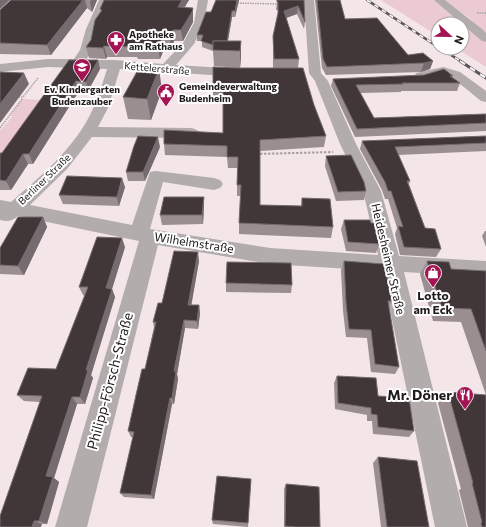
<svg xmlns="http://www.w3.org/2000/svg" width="486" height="527" font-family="Commissioner,sans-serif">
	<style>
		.green { fill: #ebcad1 }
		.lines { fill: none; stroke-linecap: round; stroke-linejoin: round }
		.path-far1 { stroke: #aa9fa1; stroke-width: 1.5; stroke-dasharray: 1.5 1; stroke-linecap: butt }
		.path { stroke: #aa9fa1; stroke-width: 2; stroke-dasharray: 2.5 1.5; stroke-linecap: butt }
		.minor { fill: #b2acad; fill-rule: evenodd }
		.rail-far1-casing { stroke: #5c5456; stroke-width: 2.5 }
		.rail-casing { stroke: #5c5456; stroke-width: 3 }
		.rail-far1 { stroke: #fff; stroke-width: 1.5; stroke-dasharray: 4.5; stroke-linecap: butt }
		.rail { stroke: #fff; stroke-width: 2; stroke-dasharray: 6; stroke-linecap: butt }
		.wall { fill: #9a8e90 }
		.shaded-wall { fill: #766b6e }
		.building { fill: #413739; stroke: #766b6e }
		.labels { text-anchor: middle; stroke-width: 4; stroke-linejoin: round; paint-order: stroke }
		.far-poi-label { font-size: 10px; font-weight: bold; fill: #1f1a1b; stroke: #fff; text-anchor: start }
		.far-street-label { font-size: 10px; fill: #1f1a1b; stroke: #fff }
		.street-label { font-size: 12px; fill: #1f1a1b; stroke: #fff }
		.poi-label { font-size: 12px; font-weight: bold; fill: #1f1a1b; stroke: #fff }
		.near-street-label { font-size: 14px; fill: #1f1a1b; stroke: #fff }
		.near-poi-label { font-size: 14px; font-weight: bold; fill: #1f1a1b; stroke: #fff; text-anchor: end }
	</style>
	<rect width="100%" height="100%" fill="#f3e5e8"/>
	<g class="green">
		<polygon points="381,0 436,0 466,24 486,43 486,67 456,48 462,48 462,24 438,24 438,36"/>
		<polygon points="444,0 486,0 486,35 468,17"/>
		<polygon points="22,99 44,100 0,158 0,131 12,117 11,114"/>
	</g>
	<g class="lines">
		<g class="path-far1">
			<polyline points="235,3 280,4"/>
			<polyline points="477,13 486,13"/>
			<polyline points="16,97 23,97 38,78"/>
			<polyline points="0,128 23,98"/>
		</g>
		<polyline class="path" points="256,154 333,152"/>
		<g class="minor">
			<path d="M99,0h10l-13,29 -4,21 -6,10h29l48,4 20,-21 11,-20 4,-23h10l-4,23 -10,21 -18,21 65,4 5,1 1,3 -1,3 -5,1 -121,-8 -12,39 -10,19 94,1 5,2 3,3 -3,3 -5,2 -100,-1 -25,32 -37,36 102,20 18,-53 6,-1 58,7 6,2 3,4 -3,4 -6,2 -51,-8 -13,47 120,19 108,7 -15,-64 -23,-47 -25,-63 -6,-8 -5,-73h10l7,73 7,8 28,63 25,47 18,65 87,5v16l-82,-5 63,255h-32l-53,-256 -112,-7 -112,-19 -71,282h-32l84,-286 -121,-25c-6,5 -10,6 -18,4v-20l11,2c29,-25 60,-51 78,-85 8,-15 13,-32 18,-48l-59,-2 -48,5v-8l48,-5h26l6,-9 6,-21z"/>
			<polygon points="434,0 445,0 482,29 486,33 486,42 482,41"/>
			<path d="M443,67l17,5 26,19v11l-5,-1c-9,-7 -29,-26 -40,-26 -8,1 -16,6 -25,4l-1,-3 1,-3z"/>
		</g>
		<defs>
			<g id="rail-far1">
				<polyline points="367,0 438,47"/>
				<polyline points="440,48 462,62"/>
			</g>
			<polyline id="rail" points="460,61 486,78"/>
		</defs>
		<use href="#rail-far1" class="rail-far1-casing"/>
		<use href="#rail" class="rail-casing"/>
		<use href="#rail-far1" class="rail-far1"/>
		<use href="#rail" class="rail"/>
	</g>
	<g class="wall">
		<polygon points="11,0 97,0 92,12 87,8 51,55 0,54 0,10"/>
		<polygon points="189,0 184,7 193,17 193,22 183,41 174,41 171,49 164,49 160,59 138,59 137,57 107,57 106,59 89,58 86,47 91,40 101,12 100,9"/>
		<polygon points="216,0 239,0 235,17 232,17 228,41 241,41 241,57 240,68 214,66 213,51 202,47 202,41 197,41 197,35 211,12"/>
		<polygon points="304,0 305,22 304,29 297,14 286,18 299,59 298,68 273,68 273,36 278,15 278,10 276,10 277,2"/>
		<polygon points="315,0 340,0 345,19 408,55 433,61 430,69 421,72 326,75 322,68"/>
		<polygon points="98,60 100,69 88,91 79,91 33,164 28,164 11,190 0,190 0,153 2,153"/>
		<polygon points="213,67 314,105 326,136 324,147 260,151 260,205 301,206 302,198 333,227 331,238 239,234 239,223 241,196 237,196 237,168 228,168 227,157 165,155 164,144 223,133 223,102 213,102"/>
		<polygon points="453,76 452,78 460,83 457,91 401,91 401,92 360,93 374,118 486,114 486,131 355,137 331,86 333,79"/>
		<polygon points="162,90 151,120 128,119 123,97"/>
		<polygon points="486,136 486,151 398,155 410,181 409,184 425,228 441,249 436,257 400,255 395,234 397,228 388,199 385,199 382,190 360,149 362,141"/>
		<polygon points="160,147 145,181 128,181 126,172"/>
		<polygon points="326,156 366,191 364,200 336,201 325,166"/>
		<polygon points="125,187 119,206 63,204 59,195"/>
		<polygon points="204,206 203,224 162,225 160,215"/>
		<polygon points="43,217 47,227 24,275 0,274 0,248"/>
		<polygon points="344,220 379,244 376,253 346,251 341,229"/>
		<polygon points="485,231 486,231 486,247 482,236"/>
		<polygon points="125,247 112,289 115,297 91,375 93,378 85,404 77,404 54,478 59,482 47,524 42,524 0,527 40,402 24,401 17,395 56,369 85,296 83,295 79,287"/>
		<polygon points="199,261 191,305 199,305 200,313 198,329 185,328 177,374 178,379 174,404 172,404 154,499 124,497 120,493 133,437 131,437 128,431 145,369 154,327 153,322 162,303"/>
		<polygon points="344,261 392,301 389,307 399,367 395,374 371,372 367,338 346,337 343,311 341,270"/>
		<polygon points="427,261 451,269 486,271 486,527 468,527 459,490 461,489 438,403 448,392 486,395 461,322 433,321 420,274"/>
		<polygon points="226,283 292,285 291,293 226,292"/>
		<polygon points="337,376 378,396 414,431 409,437 373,434 372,421 367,421 367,415 335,409 334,383"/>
		<polygon points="378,457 429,527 381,527 373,463"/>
		<polygon points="251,479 248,527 213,524 212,520"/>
		<polygon points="286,484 320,527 284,527 284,489"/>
	</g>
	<g class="shaded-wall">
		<polygon points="0,0 10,0 0,9"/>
		<polygon points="83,0 85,0 87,8 51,55 47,45"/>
		<polygon points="91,0 97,0 92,12 90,2"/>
		<polygon points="182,0 189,0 179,17 178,7"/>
		<polygon points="237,0 239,0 235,17 235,11"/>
		<polygon points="298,6 297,14 283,19 284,11"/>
		<polygon points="193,8 193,22 183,41 181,30"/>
		<polygon points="232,11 232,17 226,51 225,50"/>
		<polygon points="173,30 174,41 171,49 170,38"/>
		<polygon points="162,38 164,49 160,59 158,48"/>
		<polygon points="241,41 241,57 240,68 240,51"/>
		<polygon points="104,46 107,57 106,59 103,48"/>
		<polygon points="98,60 100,69 88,91 86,82"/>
		<polygon points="433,61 430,69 421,72 424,63"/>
		<polygon points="159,69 162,90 151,120 147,99"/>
		<polygon points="24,73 29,84 0,123 0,104"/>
		<polygon points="76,81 79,91 33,164 29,154"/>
		<polygon points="158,137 160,147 145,181 143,172"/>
		<polygon points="23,154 28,164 11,190 6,181"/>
		<polygon points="122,178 125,187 119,206 117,197"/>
		<polygon points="204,197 204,206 203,224 202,215"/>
		<polygon points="43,217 47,227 24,275 18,266"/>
		<polygon points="122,238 125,247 112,289 115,297 91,375 93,378 85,404 80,397 86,370 106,288"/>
		<polygon points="198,252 199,261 190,313 188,305"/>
		<polygon points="199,305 200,313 198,329 197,321"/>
		<polygon points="184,320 185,328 177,374 178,379 174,404 172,398 174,371"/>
		<polygon points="72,397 77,404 54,478 59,482 47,524 39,521 46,476"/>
		<polygon points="170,398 172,404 154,499 151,495"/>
		<polygon points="34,521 42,524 41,527 32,527"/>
	</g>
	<g class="building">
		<polygon points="11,0 83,0 47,45 0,43 0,10"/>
		<polygon points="104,0 182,0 178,7 193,8 192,12 181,30 173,30 170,38 162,38 158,48 136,48 136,47 104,46 103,48 86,47 91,40 95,20 102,10 100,9"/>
		<polygon points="216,0 237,0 235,11 232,11 227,41 213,41 213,45 201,41 203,35 197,35 206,12 211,12"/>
		<polygon points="277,0 304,0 305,22 298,6 284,11 299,59 274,59 273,36 278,13 278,2 277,2"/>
		<polygon points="317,0 340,0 345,19 377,18 408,55 423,53 433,61 424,63 327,67 323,59"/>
		<polygon points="213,41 241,41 240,51 213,50"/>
		<polygon points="69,60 98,60 86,82 76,81 29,154 23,154 6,181 0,180 0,153 2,153"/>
		<polygon points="213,67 239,68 303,68 314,105 326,136 260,140 260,205 302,206 302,198 330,199 333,227 239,223 241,185 237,185 238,157 227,157 227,146 164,144 164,130 223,133 223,92 213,92"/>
		<polygon points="139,68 159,69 147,99 123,97"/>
		<polygon points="444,69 453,76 450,76 460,83 402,83 403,84 356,85 374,118 486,114 486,123 357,129 333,79 424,75"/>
		<polygon points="0,72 24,73 0,104"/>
		<polygon points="138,136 158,137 143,172 126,172 134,146"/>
		<polygon points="486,136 486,143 395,147 410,181 407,181 425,228 435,229 441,249 404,247 398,226 403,227 391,191 388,191 385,182 362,141"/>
		<polygon points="351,155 364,182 366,191 338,192 326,156"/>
		<polygon points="67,176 122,178 117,197 59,195"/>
		<polygon points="164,197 204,197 202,215 160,215"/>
		<polygon points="18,217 43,217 18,266 0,265 0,248"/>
		<polygon points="344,220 370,220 371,223 374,223 379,244 348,242"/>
		<polygon points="97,237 122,238 106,288 112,289 86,370 88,370 80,397 72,397 46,476 53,477 39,521 34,521 32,527 0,527 0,516 42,396 17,395 28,368 56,369 88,287 79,287"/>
		<polygon points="174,251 198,252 188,305 199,305 197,321 184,320 174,371 176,372 172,398 170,398 151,495 120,493 134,432 128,431 136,395 142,369 145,369 156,322 153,322 158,303 162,303"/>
		<polygon points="344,261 384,264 392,301 388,301 399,367 375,364 371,330 349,329 346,303"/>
		<polygon points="427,261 449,262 451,269 486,271 486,351 471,309 442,308"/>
		<polygon points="227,262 291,263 292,285 226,283"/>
		<polygon points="337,376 376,378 378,396 409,398 414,431 378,427 377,415 371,414 371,408 338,403"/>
		<polygon points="448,392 486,395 486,527 482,527 481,523 482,522 472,483 473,483"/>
		<polygon points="378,457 417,461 429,527 387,527"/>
		<polygon points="217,476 251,479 248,523 212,520"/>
		<polygon points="286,484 319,487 320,527 296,527 285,526"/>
	</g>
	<defs>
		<symbol id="pharmacy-pin" viewBox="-11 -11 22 30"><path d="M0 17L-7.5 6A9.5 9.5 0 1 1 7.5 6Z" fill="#a51452" stroke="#fff"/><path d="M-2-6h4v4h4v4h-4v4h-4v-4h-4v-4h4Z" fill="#fff"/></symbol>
		<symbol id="school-pin" viewBox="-11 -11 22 30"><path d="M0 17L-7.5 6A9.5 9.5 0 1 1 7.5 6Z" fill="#a51452" stroke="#fff"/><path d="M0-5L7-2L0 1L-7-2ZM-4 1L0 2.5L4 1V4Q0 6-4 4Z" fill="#fff"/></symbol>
		<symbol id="civic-pin" viewBox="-11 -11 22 30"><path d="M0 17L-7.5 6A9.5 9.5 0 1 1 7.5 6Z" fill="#a51452" stroke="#fff"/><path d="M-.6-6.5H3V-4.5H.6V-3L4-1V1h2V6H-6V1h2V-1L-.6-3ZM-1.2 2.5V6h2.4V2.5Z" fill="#fff"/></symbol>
		<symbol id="shop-pin" viewBox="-11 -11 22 30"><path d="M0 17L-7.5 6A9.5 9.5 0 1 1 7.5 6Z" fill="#a51452" stroke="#fff"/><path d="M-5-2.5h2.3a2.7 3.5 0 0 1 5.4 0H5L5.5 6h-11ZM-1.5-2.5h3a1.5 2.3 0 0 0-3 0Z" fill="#fff"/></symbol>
		<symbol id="restaurant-pin" viewBox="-11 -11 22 30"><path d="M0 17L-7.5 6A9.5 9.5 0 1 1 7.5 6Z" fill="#a51452" stroke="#fff"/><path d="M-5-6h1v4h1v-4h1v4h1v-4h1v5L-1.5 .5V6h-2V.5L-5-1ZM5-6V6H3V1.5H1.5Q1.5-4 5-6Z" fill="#fff"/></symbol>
	</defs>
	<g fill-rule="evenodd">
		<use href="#pharmacy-pin" x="106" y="30" width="20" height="27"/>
		<use href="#school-pin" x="72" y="57" width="20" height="27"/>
		<use href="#civic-pin" x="156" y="82" width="20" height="27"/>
		<use href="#shop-pin" x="423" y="263" width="20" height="27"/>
		<use href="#restaurant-pin" x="455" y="385" width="20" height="27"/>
	</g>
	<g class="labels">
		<g class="far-poi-label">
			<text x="129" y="38">Apotheke<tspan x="129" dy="12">am Rathaus</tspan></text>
			<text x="179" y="90">Gemeindeverwaltung<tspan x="179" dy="12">Budenheim</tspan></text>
			<text x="82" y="93" text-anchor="middle">Ev. Kindergarten<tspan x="82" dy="12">Budenzauber</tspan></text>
		</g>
		<g class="far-street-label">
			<text transform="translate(157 68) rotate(5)" y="4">Kettelerstraße</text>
			<text transform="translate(44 179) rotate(-44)" y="4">Berliner Straße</text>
		</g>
		<g class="street-label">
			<text transform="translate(194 243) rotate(9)" y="4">Wilhelmstraße</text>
			<text transform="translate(388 259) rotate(77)" y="4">Heidesheimer Straße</text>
		</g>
		<g class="poi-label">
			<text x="433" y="300">Lotto<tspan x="433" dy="14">am Eck</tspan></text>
		</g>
		<g class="near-street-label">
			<text transform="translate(110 381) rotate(-75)" y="5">Philipp-Försch-Straße</text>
		</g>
		<g class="near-poi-label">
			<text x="452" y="400">Mr. Döner</text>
		</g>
	</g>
	<g transform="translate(450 36) rotate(112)"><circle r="19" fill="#ffffff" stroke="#a5a3a4"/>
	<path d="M0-3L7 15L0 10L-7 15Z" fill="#a51452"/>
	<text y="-6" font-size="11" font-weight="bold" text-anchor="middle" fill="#1f1a1b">N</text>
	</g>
</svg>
